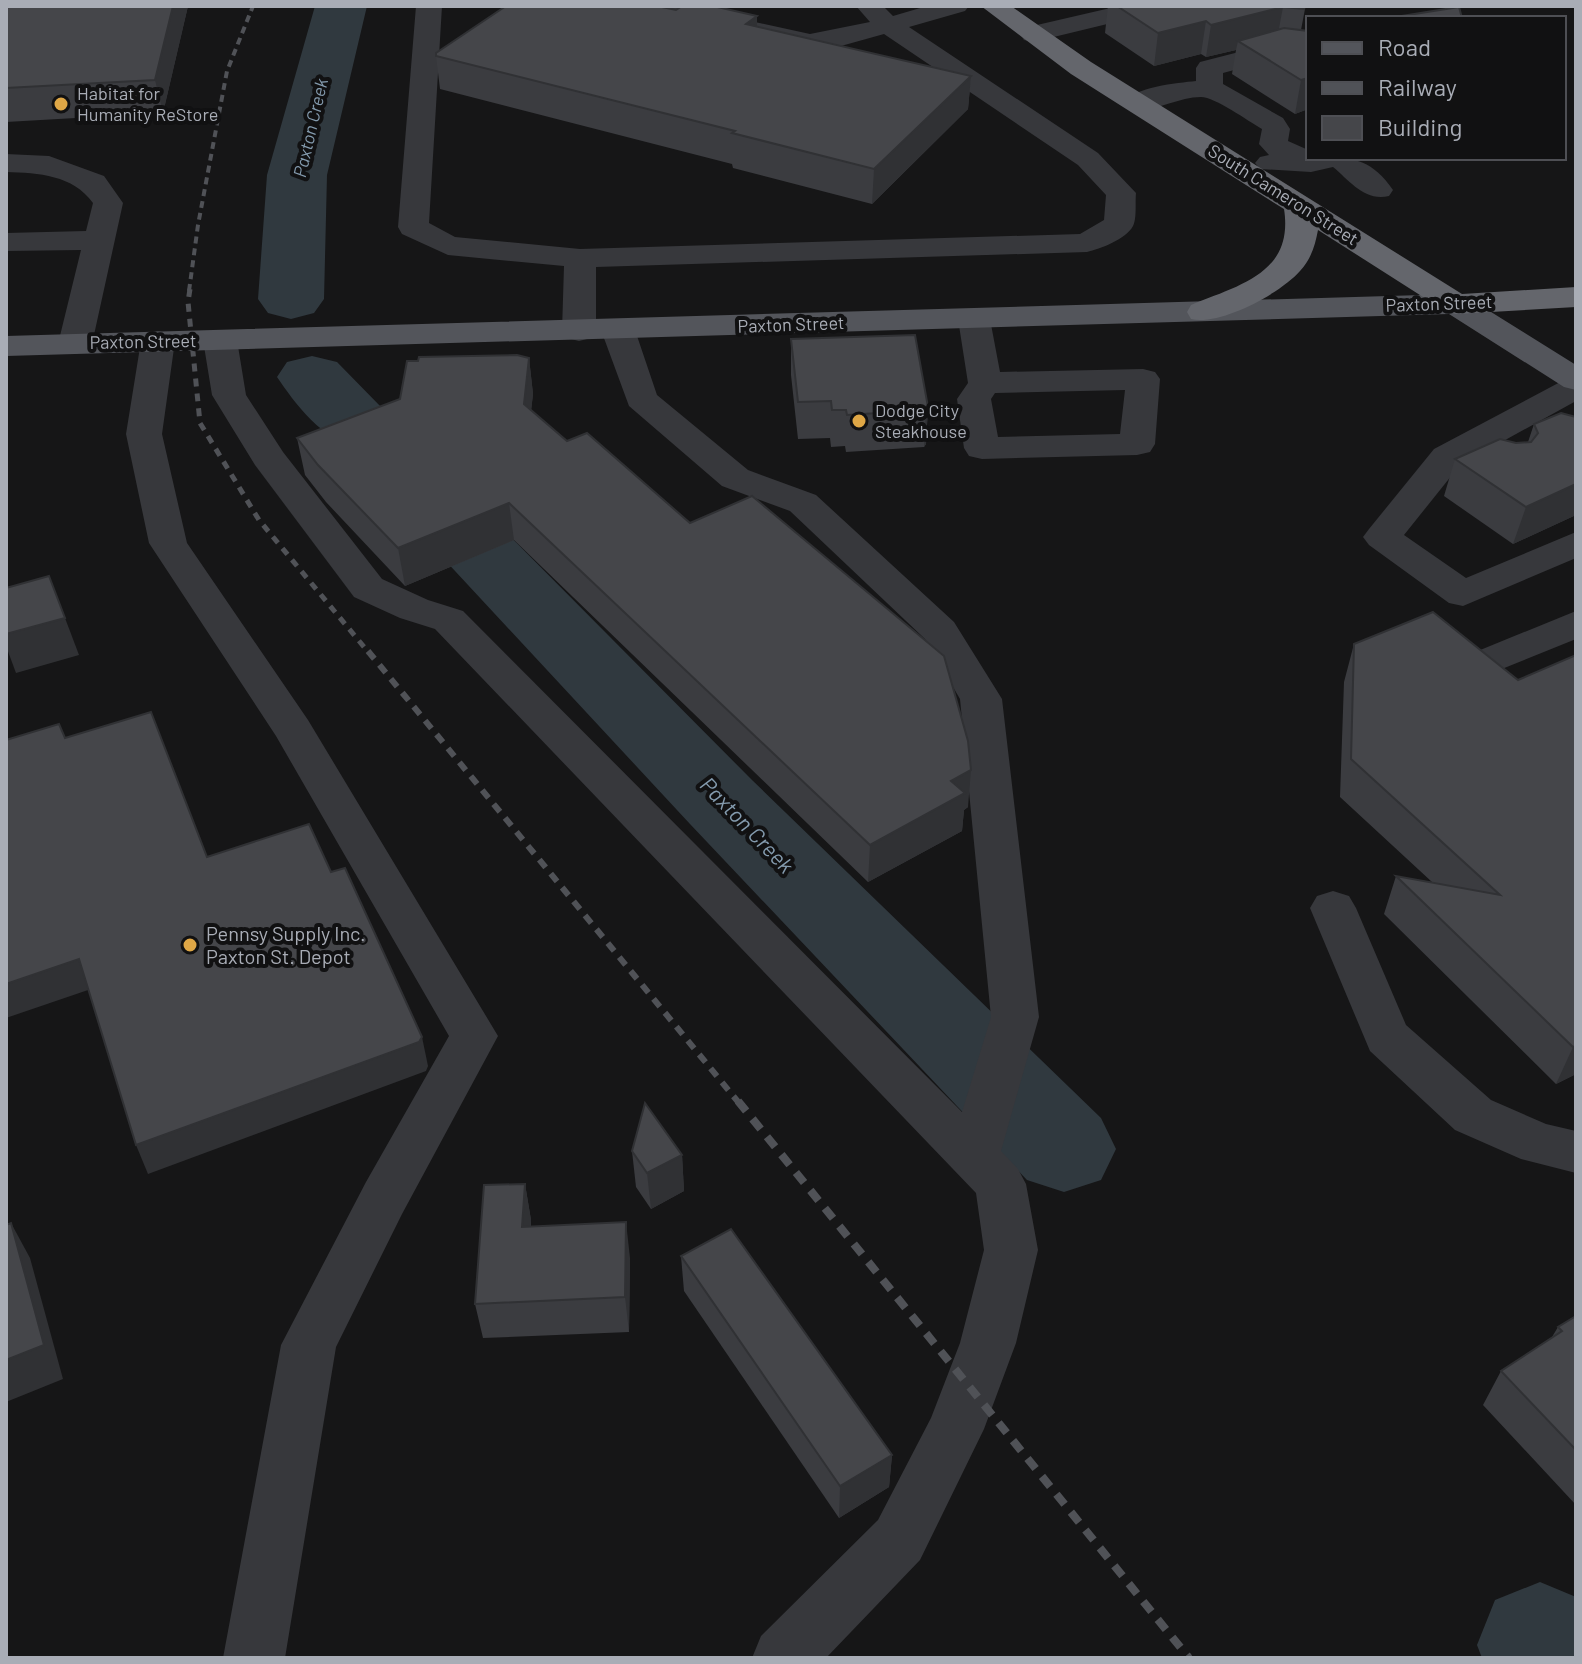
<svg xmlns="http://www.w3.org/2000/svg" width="1582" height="1664" font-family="Barlow,sans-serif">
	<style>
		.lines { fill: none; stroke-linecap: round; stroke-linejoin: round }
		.river { fill: #30393f; fill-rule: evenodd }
		.minor { fill: #37383c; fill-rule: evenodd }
		.major { fill: #53555b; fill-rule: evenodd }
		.highway { fill: #64666c; fill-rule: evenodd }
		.rail-far3 { stroke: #505257; stroke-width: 4; stroke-dasharray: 7 5; stroke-linecap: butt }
		.rail-far2 { stroke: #505257; stroke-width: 5; stroke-dasharray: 8 7; stroke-linecap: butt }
		.rail-far1 { stroke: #505257; stroke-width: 6; stroke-dasharray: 10 8; stroke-linecap: butt }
		.rail { stroke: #505257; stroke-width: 8; stroke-dasharray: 13 10; stroke-linecap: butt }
		.wall { fill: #3b3c40 }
		.shaded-wall { fill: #303134 }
		.building { fill: #45464a; stroke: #303134; stroke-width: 2 }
		.poi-dot { fill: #dfa746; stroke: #111112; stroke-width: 3 }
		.labels { text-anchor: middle; stroke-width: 8; stroke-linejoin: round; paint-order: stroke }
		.far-poi-label { font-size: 18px; fill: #a9adb6; stroke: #111112; text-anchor: start }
		.far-water-label { font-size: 18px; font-style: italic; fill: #849bae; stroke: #111112 }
		.far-street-label { font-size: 18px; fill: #a9adb6; stroke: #111112 }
		.poi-label { font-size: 20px; fill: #a9adb6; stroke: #111112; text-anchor: start }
		.water-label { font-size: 22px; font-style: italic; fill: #849bae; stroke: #111112 }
	</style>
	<rect width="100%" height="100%" fill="#161617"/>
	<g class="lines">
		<g class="river">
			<polygon points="315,6 367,6 327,175 324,299 314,313 291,319 268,313 258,299 267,175"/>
			<path d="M312,356l25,6 45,46 11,15 -11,15c-7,2 -17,6 -24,6 -33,1 -64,-42 -81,-67l10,-15z"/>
			<polygon points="431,477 458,484 752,780 1101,1118 1116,1149 1101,1180 1064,1192 1027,1180 690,824 404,516 393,500 404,484"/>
			<polygon points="1540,1582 1576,1597 1576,1658 1482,1658 1477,1645 1495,1600"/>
		</g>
		<g class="minor">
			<path d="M416,6h26l-13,217 26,14 125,12 500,-15 24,-14 2,-25 -28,-30 -194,-131 -43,12 -31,4 -173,-39 -4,-5h49l128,28 60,-12 -14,-16h27l10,10 34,-10h42l-4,5 -56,16 189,126 38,40c-1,10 1,25 -3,33 -7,13 -33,23 -46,26l-491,15v64l-5,7 -12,3 -12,-3 -5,-7 2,-65 -116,-11 -46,-21 -4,-7z"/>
			<polygon points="1119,6 1165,6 1161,11 1033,42 1024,40 1020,34 1024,28"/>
			<path d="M1278,42l30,4v16l-30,-4 -55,15v11l60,34 7,11 -2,12 18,8 2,9c39,0 60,-4 85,32l-4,6c-24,6 -39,-15 -56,-29l-22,5 -51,-3 -5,-6 5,-6 9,-2 -10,-11 3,-15c-14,-8 -47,-32 -61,-32 -25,0 -50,18 -74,12l-4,-6c11,-16 54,-20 73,-22v-13l4,-6z"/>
			<path d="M6,154l43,2 55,20 19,27 -31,141 -5,7 -12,3 -12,-3 -5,-7 23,-94 -75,1v-18l80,-2 7,-28c-20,-28 -54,-30 -87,-31z"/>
			<path d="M974,309l12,3 4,7 10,53 143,-3 12,3 5,7 -5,65 -5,8 -13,3 -155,4 -13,-3 -5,-8 -7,-49 11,-16 -10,-64 4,-7zM1125,390l-5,44 -122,3 -7,-38 4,-6z"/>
			<polygon points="618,320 630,323 635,330 657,395 748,470 816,495 954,622 1002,699 1039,1017 1001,1151 1018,1169 1026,1184 1038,1250 1016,1343 984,1429 920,1560 826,1658 752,1658 761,1636 878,1520 931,1418 960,1343 984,1250 976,1193 435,629 400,618 354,597 255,465 212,395 203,340 208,333 220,330 232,333 237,340 246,395 283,452 382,579 428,600 463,611 962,1112 991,1017 960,699 925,639 790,511 722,486 629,406 601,330 606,323"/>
			<polygon points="158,331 170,334 175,341 162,434 187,543 308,720 498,1036 402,1214 336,1347 285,1658 223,1658 281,1345 366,1182 449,1036 276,736 149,543 126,434 141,341 146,334"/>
			<polygon points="1576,377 1576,401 1460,465 1404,535 1466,578 1576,532 1576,558 1463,606 1449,603 1369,545 1363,537 1369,529 1434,449 1564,380"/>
			<polygon points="1576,611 1576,639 1482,677 1468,673 1462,664 1468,655"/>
			<polygon points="1333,891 1349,896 1356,908 1406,1025 1491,1100 1546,1124 1576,1131 1576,1173 1521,1159 1455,1130 1370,1051 1310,908 1317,896"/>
		</g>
		<polygon class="major" points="1456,294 1467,297 1576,365 1576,390 1564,387 1449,314 6,356 6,336"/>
		<path class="highway" d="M981,6h30l80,56 371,232 114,-7v20l-120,7 -11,-3 -127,-81c-3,16 -7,29 -18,41 -19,22 -80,55 -109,48l-4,-7 4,-7c49,-20 103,-32 93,-96l-213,-135z"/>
		<polyline class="rail-far3" points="189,291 198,225 227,71 253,6"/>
		<polyline class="rail-far2" points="190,289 188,302 200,423 259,520 369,653"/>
		<polyline class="rail-far1" points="368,651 739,1103"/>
		<polyline class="rail" points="738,1101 1189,1658"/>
	</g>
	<g class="wall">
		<polygon points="6,6 188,6 163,113 6,122"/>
		<polygon points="1108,6 1299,6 1305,9 1301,30 1308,109 1295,114 1232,74 1236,50 1206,57 1201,54 1154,66 1105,33"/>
		<polygon points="676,10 757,16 757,27 971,76 968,109 872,204 733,168 732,164 440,89 436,56"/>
		<polygon points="791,339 928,407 926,444 924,447 846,452 845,446 831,447 830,438 798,439 791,375"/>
		<polygon points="529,358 533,394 531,410 968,807 964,810 962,831 868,882 514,540 405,586 326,502 305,475 297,438"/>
		<polygon points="1576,417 1576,515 1513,544 1444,496 1455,459 1516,443 1528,442 1534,424"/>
		<polygon points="1354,644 1518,680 1576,655 1576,1074 1556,1084 1384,914 1396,876 1432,882 1340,797 1344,682"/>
		<polygon points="632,1151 682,1155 684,1191 651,1209 636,1187"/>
		<polygon points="525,1184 531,1220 531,1226 630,1258 629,1332 483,1338 475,1304"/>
		<polygon points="681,1256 892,1455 889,1487 839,1518 684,1291"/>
		<polygon points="1576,1316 1576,1505 1483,1405 1501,1371 1552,1337 1558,1327"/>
	</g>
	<g class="shaded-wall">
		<polygon points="173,6 188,6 163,113 155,80"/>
		<polygon points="1283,7 1277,39 1238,41 1236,50 1206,57 1211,25"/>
		<polygon points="757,16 757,49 746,24"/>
		<polygon points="1206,21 1201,54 1154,66 1158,33"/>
		<polygon points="971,76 968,109 872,204 874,169"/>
		<polygon points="1308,78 1308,109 1295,114 1301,80"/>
		<polygon points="529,358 533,394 528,440 524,404"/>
		<polygon points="928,407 926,444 924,447 926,410"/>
		<polygon points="1576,484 1576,515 1513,544 1526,507"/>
		<polygon points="509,503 514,540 405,586 398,548"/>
		<polygon points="65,618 79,655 16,673 6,646 6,634"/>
		<polygon points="971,770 968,807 964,810 962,831 868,882 870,845 951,781"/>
		<polygon points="79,959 91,989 6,1018 6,984"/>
		<polygon points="422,1037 428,1066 426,1071 148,1174 136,1145"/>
		<polygon points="1576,1046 1576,1074 1556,1084 1573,1047"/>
		<polygon points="682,1155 684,1191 651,1209 647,1173"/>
		<polygon points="525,1184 531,1220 529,1262 522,1227"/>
		<polygon points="626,1222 630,1258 629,1332 625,1297"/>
		<polygon points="11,1223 30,1258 63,1379 6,1402 6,1360"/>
		<polygon points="892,1455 889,1487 839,1518 840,1486"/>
	</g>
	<g class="building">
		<polygon points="6,6 173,6 155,80 6,88"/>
		<polygon points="506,6 657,6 676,10 682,6 713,6 757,16 746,24 971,76 874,169 732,133 735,131 436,56 436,53"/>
		<polygon points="1117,6 1299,6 1305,9 1283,7 1211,25 1206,21 1158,33"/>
		<polygon points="1459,7 1462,18 1389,18"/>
		<polygon points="1284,28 1308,31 1308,78 1301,80 1238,41"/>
		<polygon points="915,335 928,407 926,410 847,415 846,410 832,410 831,401 798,402 791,339"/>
		<polygon points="517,355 529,358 524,404 567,441 587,433 690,523 752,496 944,656 968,741 971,770 951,781 965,793 870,845 509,503 398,548 318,465 297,438 400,399 407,361 418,361 419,357"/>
		<polygon points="1561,413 1576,417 1576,484 1526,507 1455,459 1500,439 1516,443 1531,442 1538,433 1534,424"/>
		<polygon points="49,576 65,618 6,634 6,588"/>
		<polygon points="1433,612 1518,680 1576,655 1576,1046 1573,1047 1396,876 1500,895 1351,759 1354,644"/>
		<polygon points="151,712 207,857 309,824 331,872 345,868 422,1037 419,1042 136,1145 79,959 6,984 6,740 59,724 65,738"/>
		<polygon points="645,1103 682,1155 647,1173 632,1151"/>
		<polygon points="525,1184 522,1227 626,1222 625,1297 475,1304 484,1185"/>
		<polygon points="11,1223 44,1345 6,1360 6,1225"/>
		<polygon points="731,1229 892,1455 840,1486 681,1256"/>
		<polygon points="1576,1316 1576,1450 1501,1371 1562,1331 1558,1327"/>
	</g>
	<g class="poi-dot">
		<circle cx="61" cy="104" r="8"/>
		<circle cx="859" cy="421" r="8"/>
		<circle cx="190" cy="945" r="8"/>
	</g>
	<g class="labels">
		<g class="far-poi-label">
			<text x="77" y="100">Habitat for<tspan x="77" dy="21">Humanity ReStore</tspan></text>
			<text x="875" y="417">Dodge City<tspan x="875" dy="21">Steakhouse</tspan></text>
		</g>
		<g class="far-water-label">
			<text transform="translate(311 128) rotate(-77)" y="6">Paxton Creek</text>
		</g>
		<g class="far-street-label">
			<text transform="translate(1283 195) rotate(32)" y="6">South Cameron Street</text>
			<text transform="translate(1439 304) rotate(-2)" y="6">Paxton Street</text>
			<text transform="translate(791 325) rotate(-2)" y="6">Paxton Street</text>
			<text transform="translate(143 342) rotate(-1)" y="6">Paxton Street</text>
		</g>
		<g class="poi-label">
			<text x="206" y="941">Pennsy Supply Inc.<tspan x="206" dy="23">Paxton St. Depot</tspan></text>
		</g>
		<g class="water-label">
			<text transform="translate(747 825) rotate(46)" y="8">Paxton Creek</text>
		</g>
	</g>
	<rect width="1582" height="1664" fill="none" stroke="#a9adb6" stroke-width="16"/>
	<rect x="1306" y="16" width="260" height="144" fill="#111112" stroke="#4e4f54" stroke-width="2"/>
	<rect x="1322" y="42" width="40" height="12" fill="#53555b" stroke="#4e4f54" stroke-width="2"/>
	<text x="1378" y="56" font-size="24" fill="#a9adb6">Road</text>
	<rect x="1322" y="82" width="40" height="12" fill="#505257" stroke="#4e4f54" stroke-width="2"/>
	<text x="1378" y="96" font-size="24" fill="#a9adb6">Railway</text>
	<rect x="1322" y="116" width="40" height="24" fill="#45464a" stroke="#4e4f54" stroke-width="2"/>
	<text x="1378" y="136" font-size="24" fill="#a9adb6">Building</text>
</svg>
